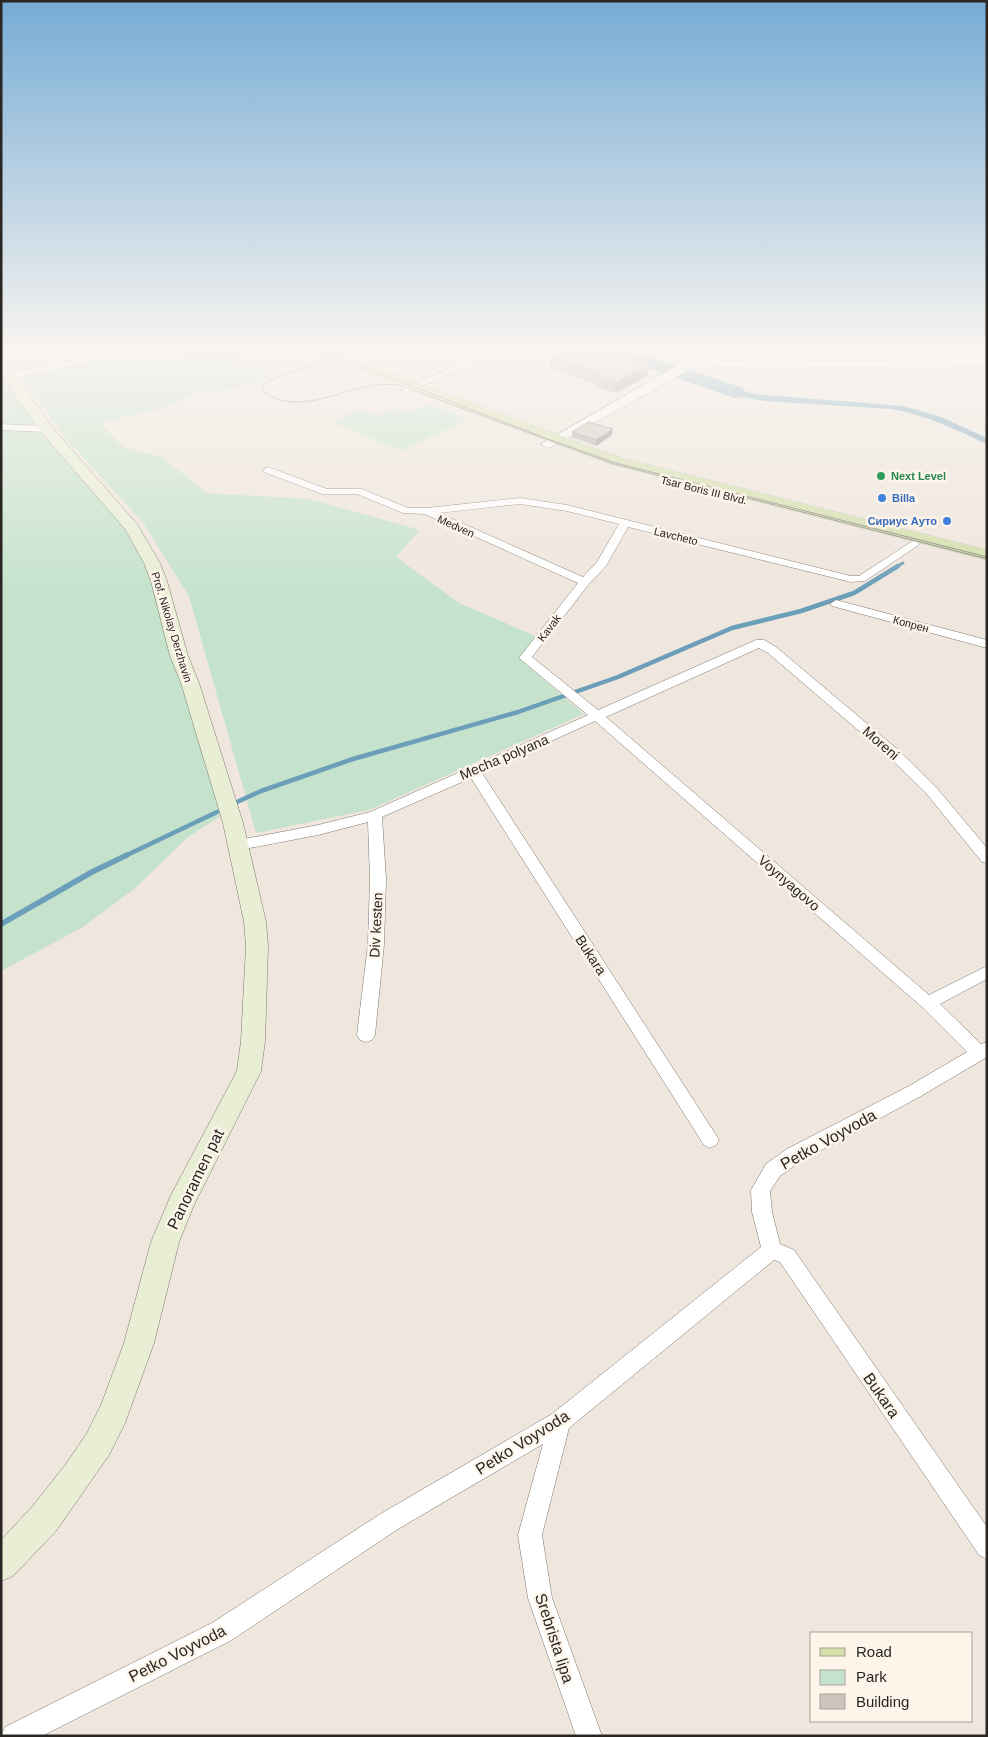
<svg xmlns="http://www.w3.org/2000/svg" width="988" height="1737" font-family="Arial,sans-serif">
	<style>
		.green { fill: #c5e3cc }
		.water { fill: #6b9eb8 }
		.lines { fill: none; stroke-linecap: round; stroke-linejoin: round }
		.stream-far2 { stroke: #6b9eb8; stroke-width: 3 }
		.stream-far1 { stroke: #6b9eb8; stroke-width: 4.5 }
		.stream { stroke: #6b9eb8; stroke-width: 5.5 }
		.river { fill: #6b9eb8; fill-rule: evenodd }
		.minor-casing { stroke: #7f776f; stroke-width: 1 }
		.tertiary-casing { stroke: #7f776f; stroke-width: 1 }
		.secondary-casing { stroke: #7f776f; stroke-width: 1 }
		.primary-casing { stroke: #c7c7c6; stroke-width: 1 }
		.minor { fill: #fff; fill-rule: evenodd }
		.tertiary { fill: #fff; fill-rule: evenodd }
		.secondary { fill: #e9efd5; fill-rule: evenodd }
		.primary { fill: #d3e0aa; fill-rule: evenodd }
		.tram { stroke: #88827c; stroke-width: 1 }
		.wall { fill: #b0a9a1 }
		.shaded-wall { fill: #908983 }
		.building { fill: #cdc4bb; stroke: #908983 }
		.leisure-dot { fill: #2e9e5b; stroke: #fdf4ea; stroke-width: 2 }
		.shop-dot { fill: #3f7fe0; stroke: #fdf4ea; stroke-width: 2 }
		.labels { text-anchor: middle; stroke-width: 5; stroke-linejoin: round; paint-order: stroke }
		.far-leisure-label { font-size: 11px; font-weight: bold; fill: #27864d; stroke: #fdf4ea; text-anchor: start }
		.far-street-label { font-size: 11px; fill: #292623; stroke: #fdf4ea }
		.far-shop-label { font-size: 11px; font-weight: bold; fill: #366cbe; stroke: #fdf4ea; text-anchor: start }
		.street-label { font-size: 14px; fill: #292623; stroke: #fdf4ea }
		.near-street-label { font-size: 16px; fill: #292623; stroke: #fdf4ea }
	</style>
	<rect width="100%" height="100%" fill="#efe6dd"/>
	<g class="green">
		<polygon points="211,347 257,347 229,360 246,367 255,364 275,375 251,384 252,386 199,391 168,407 100,423 123,447 162,457 207,493 309,499 420,530 396,557 459,603 540,638 522,661 584,714 369,810 256,833 189,596 142,521 67,440 21,377 97,360 155,361"/>
		<polygon points="1,377 28,414 128,532 153,574 224,814 188,837 134,889 83,927 1,971"/>
		<polygon points="430,404 468,419 401,451 332,422 360,409 377,416 395,408 408,414"/>
	</g>
	<path class="water" d="M700,377l54,17 149,12 38,11 46,21v6c-32,-15 -61,-29 -96,-35l-127,-8 -21,-4 -50,-17z"/>
	<g class="lines">
		<polyline class="stream-far2" points="896,567 903,563"/>
		<g class="stream-far1">
			<polyline points="237,802 261,791 353,759 518,712 618,677 732,628 801,611 854,593 898,566"/>
			<polyline points="125,856 217,812"/>
		</g>
		<polyline class="stream" points="1,924 92,872 127,855"/>
		<polygon class="river" points="583,347 613,347 671,364 743,388 745,392 743,396 736,398 729,396 659,372 586,351"/>
		<defs>
			<g id="minor">
				<polygon points="86,347 94,347 91,362 10,379 6,376 10,373 84,358"/>
				<path d="M136,347h8l1,5c20,9 41,-5 61,-5 -17,13 -49,17 -68,8z"/>
				<polygon points="497,347 509,347 409,392 406,393 401,390"/>
				<polygon points="649,347 665,347 704,359 700,362"/>
				<polygon points="927,347 935,347 940,363 939,365 933,365"/>
				<polygon points="1,424 46,426 51,429 46,432 1,430"/>
				<path d="M268,467l59,22h35l46,19h19l93,-10 47,7 284,71h8l52,-34 4,-1 5,3 -55,37 -14,1 -223,-55 -22,39 -17,18 -57,73 66,53 158,-70h8l12,7 120,101 40,39 51,61v15l-5,-1 -56,-69 -40,-39 -118,-101 -9,-5 -153,69 323,278 58,-29v13l-47,25 41,40 6,-2v15l-66,39 -120,65 -21,15 -10,15 2,21 8,32 14,6 193,277v32l-8,-4 -199,-293 -6,-2 -205,168 -27,107 10,63 50,138h-26l-48,-138 -10,-63 25,-91 -145,85 -168,112 -188,95h-41l4,-9 207,-104 170,-110 170,-99 209,-167 -9,-35 -1,-22 15,-26 21,-15 122,-63 58,-34 -45,-45 -327,-286 -113,52 234,362 3,5 -3,5 -6,3 -6,-3 -233,-367 -89,39 4,62 -2,65 -9,91 -3,5 -6,2 -6,-2 -3,-5 11,-91 2,-65 -2,-57 -50,13 -79,15 -5,-2 -2,-3 2,-3 5,-2 79,-15 52,-13 218,-97 -69,-57 59,-75 -153,-69 -22,-1 -46,-19h-35l-58,-22 -1,-2zM520,504l47,7 52,13 -22,38 -14,15 -144,-64z"/>
				<polygon points="836,600 987,640 987,648 832,606 830,604"/>
			</g>
			<polygon id="tertiary" points="709,347 722,347 709,358 725,361 987,360 987,366 758,368 725,367 702,363 551,447 547,448 541,444"/>
			<polygon id="secondary" points="1,359 5,360 51,426 137,524 160,563 167,581 188,656 199,683 243,823 266,922 268,946 265,1041 261,1071 194,1205 179,1242 154,1343 125,1423 109,1455 56,1531 13,1576 1,1581 1,1540 32,1507 66,1464 87,1433 101,1405 124,1343 151,1242 171,1195 237,1071 241,1041 246,946 244,922 223,823 181,683 170,656 151,581 144,563 125,529 41,432 19,402 1,373"/>
			<polygon id="primary" points="297,347 317,347 371,365 622,458 987,550 987,560 610,464 361,371 298,350"/>
		</defs>
		<use href="#minor" class="minor-casing"/>
		<use href="#tertiary" class="tertiary-casing"/>
		<use href="#secondary" class="secondary-casing"/>
		<use href="#primary" class="primary-casing"/>
		<use href="#minor" class="minor"/>
		<use href="#tertiary" class="tertiary"/>
		<use href="#secondary" class="secondary"/>
		<use href="#primary" class="primary"/>
		<path class="tram" d="M987,557l-371,-94 -63,-22 -188,-73c-8,-2 -16,-4 -24,-5 -21,-1 -63,10 -79,24l1,5c6,3 12,7 18,8 28,7 56,-7 83,-13 12,-3 23,-3 35,-2l215,79 373,95"/>
	</g>
	<g class="wall">
		<polygon points="149,347 187,347 168,353 154,353"/>
		<polygon points="550,357 648,376 615,393 594,386 594,383 550,368"/>
		<polygon points="572,432 612,435 596,446 572,437"/>
	</g>
	<g class="shaded-wall">
		<polygon points="167,347 187,347 168,353"/>
		<polygon points="648,365 648,376 615,393 616,382"/>
		<polygon points="613,429 612,435 596,446 596,440"/>
	</g>
	<g class="building">
		<polygon points="571,347 594,347 648,365 616,382 595,375 598,373 550,357"/>
		<polygon points="589,422 613,429 596,440 572,432"/>
	</g>
	<linearGradient id="sky" x2="0" y2="1"><stop stop-color="#76abd5"/><stop offset="0.59" stop-color="#f8f4f0"/><stop offset="1" stop-color="#f8f4f0" stop-opacity="0"/></linearGradient>
	<rect width="988" height="591" fill="url(#sky)"/>
	<circle class="leisure-dot" cx="881" cy="476" r="5"/>
	<g class="shop-dot">
		<circle cx="882" cy="498" r="5"/>
		<circle cx="947" cy="521" r="5"/>
	</g>
	<g class="labels">
		<g class="far-leisure-label">
			<text x="891" y="480">Next Level</text>
		</g>
		<g class="far-street-label">
			<text transform="translate(704 490) rotate(14)" y="4">Tsar Boris III Blvd.</text>
			<text transform="translate(456 526) rotate(24)" y="4">Medven</text>
			<text transform="translate(676 536) rotate(14)" y="4">Lavcheto</text>
			<text transform="translate(911 624) rotate(15)" y="4">Копрен</text>
			<text transform="translate(172 627) rotate(73)" y="4">Prof. Nikolay Derzhavin</text>
			<text transform="translate(549 628) rotate(-53)" y="4">Kavak</text>
		</g>
		<g class="far-shop-label">
			<text x="892" y="502">Billa</text>
			<text x="937" y="525" text-anchor="end">Сириус Ауто</text>
		</g>
		<g class="street-label">
			<text transform="translate(881 743) rotate(41)" y="5">Moreni</text>
			<text transform="translate(504 757) rotate(-23)" y="5">Mecha polyana</text>
			<text transform="translate(789 883) rotate(41)" y="5">Voynyagovo</text>
			<text transform="translate(376 925) rotate(-87)" y="5">Div kesten</text>
			<text transform="translate(591 955) rotate(57)" y="5">Bukara</text>
		</g>
		<g class="near-street-label">
			<text transform="translate(828 1139) rotate(-29)" y="6">Petko Voyvoda</text>
			<text transform="translate(195 1179) rotate(-64)" y="6">Panoramen pat</text>
			<text transform="translate(882 1395) rotate(55)" y="6">Bukara</text>
			<text transform="translate(522 1442) rotate(-32)" y="6">Petko Voyvoda</text>
			<text transform="translate(555 1638) rotate(72)" y="6">Srebrista lipa</text>
			<text transform="translate(177 1653) rotate(-27)" y="6">Petko Voyvoda</text>
		</g>
	</g>
	<rect width="988" height="1737" fill="none" stroke="#292623" stroke-width="5"/>
	<rect x="810" y="1632" width="162" height="90" fill="#fdf4ea" stroke="#a8a29a"/>
	<rect x="820" y="1648" width="25" height="8" fill="#d3e0aa" stroke="#a8a29a"/>
	<text x="856" y="1657" font-size="15" fill="#292623">Road</text>
	<rect x="820" y="1670" width="25" height="15" fill="#c5e3cc" stroke="#a8a29a"/>
	<text x="856" y="1682" font-size="15" fill="#292623">Park</text>
	<rect x="820" y="1694" width="25" height="15" fill="#cdc4bb" stroke="#a8a29a"/>
	<text x="856" y="1707" font-size="15" fill="#292623">Building</text>
</svg>
